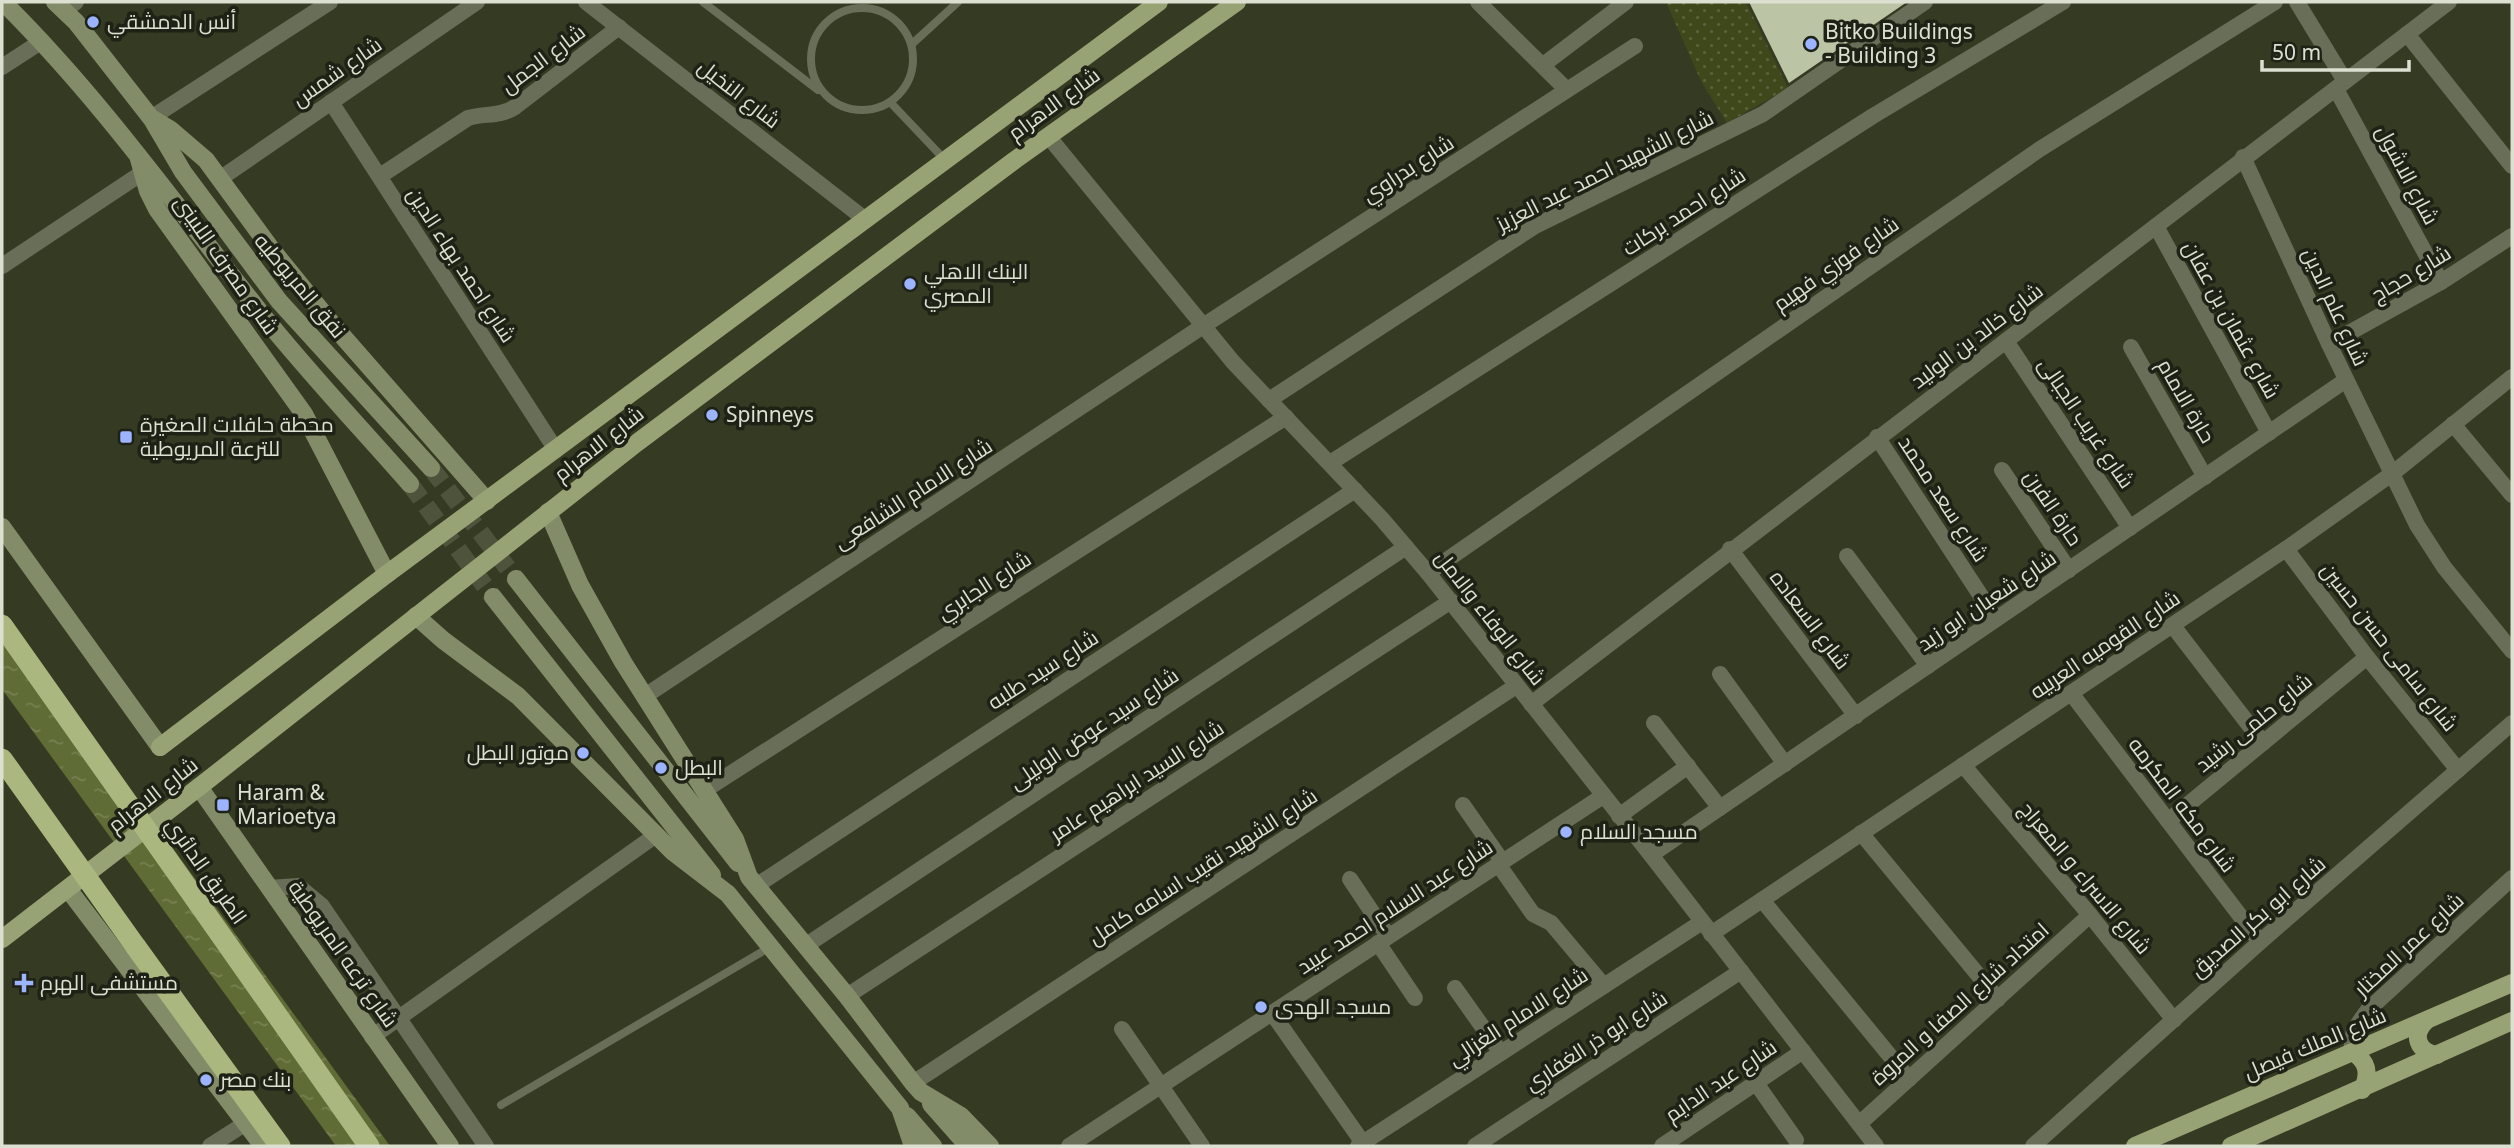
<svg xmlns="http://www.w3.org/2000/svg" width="2514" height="1148" font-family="'Noto Sans',Cairo,sans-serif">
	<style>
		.grass { fill: url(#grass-dots) }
		.water { fill: url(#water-ripples) }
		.building { fill: #bcc4a6 }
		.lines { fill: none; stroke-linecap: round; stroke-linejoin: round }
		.secondary-tunnel { stroke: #4e543c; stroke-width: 18; stroke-dasharray: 18 9; stroke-linecap: butt }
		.service { stroke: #686e57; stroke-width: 8 }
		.minor { stroke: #686e57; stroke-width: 16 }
		.secondary { stroke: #838c68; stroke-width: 18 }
		.primary { stroke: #97a374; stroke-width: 18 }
		.motorway { stroke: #aab77f; stroke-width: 21 }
		.motorway-bridge { stroke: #aab77f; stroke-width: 21 }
		.poi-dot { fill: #9bb4fd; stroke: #1e2115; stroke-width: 2.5 }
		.labels { text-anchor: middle; stroke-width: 7; stroke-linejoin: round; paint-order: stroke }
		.poi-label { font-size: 21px; fill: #dbe0d0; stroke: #1e2115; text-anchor: start }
		.street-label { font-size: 21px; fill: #dbe0d0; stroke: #1e2115 }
	</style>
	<defs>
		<pattern id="grass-dots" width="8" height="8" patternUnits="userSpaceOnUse" patternTransform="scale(1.75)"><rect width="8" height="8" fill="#3f481b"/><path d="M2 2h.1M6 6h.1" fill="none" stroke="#5a623b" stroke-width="1.8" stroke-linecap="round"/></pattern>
		<pattern id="water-ripples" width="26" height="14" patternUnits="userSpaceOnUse" patternTransform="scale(1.75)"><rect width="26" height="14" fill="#606c36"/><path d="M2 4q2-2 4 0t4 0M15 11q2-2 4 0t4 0" fill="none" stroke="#768152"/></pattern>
	</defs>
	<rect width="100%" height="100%" fill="#353b22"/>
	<polygon class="grass" points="1666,2 1746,2 1788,88 1727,123 1701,81"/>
	<polygon class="water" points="2,614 390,1146 336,1146 2,689"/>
	<polygon class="building" points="1749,2 1907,2 1789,83"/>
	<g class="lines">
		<g class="secondary-tunnel">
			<polyline points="431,468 516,579"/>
			<polyline points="410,484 493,597"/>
		</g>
		<g class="service">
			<polyline points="703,2 818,90"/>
			<circle cx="862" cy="59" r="51"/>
			<polyline points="912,44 958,2"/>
			<polyline points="890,102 946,161"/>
			<polyline points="501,1105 770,947"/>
		</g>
		<g class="minor">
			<polyline points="586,2 866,220"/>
			<polyline points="1478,2 1567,90"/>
			<polyline points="2297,2 2345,81"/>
			<polyline points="64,10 76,2"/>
			<polyline points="2407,34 2512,166"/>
			<polyline points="1543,65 1626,2"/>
			<polyline points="2,67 42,41"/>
			<polyline points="2336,89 2441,282"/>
			<polyline points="331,102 556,450"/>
			<polyline points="151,118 330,2"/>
			<polyline points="1048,136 1233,362 1382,519 1428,573 1651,855 1876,1146"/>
			<polyline points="2243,157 2329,344 2417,525 2444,567 2512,651"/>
			<path d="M380,176l88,-58c16,-5 32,-1 47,-11l104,-80"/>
			<polyline points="221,178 477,2"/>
			<polyline points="2156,226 2269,433"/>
			<polyline points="2,266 142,173"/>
			<polyline points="2006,341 2130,528"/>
			<polyline points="2329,344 2441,282 2512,236"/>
			<polyline points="2131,347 2205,477"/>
			<polyline points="1269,400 1535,226 1763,114 1925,2"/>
			<polyline points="2453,424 2512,495"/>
			<polyline points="1877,437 1996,619"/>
			<polyline points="1330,463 1873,116 2063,2"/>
			<polyline points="2002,470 2069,570"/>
			<polyline points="1730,549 1856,716"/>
			<polyline points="2286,549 2367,657 2458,770"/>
			<polyline points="1847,556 1928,666"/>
			<polyline points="1428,573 2040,149 2275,2"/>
			<polyline points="2173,626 2263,743"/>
			<polyline points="1720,674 1785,764"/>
			<polyline points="2071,693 2260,942"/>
			<polyline points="645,696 1203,326 1635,46"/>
			<polyline points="1531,704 2449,2"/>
			<polyline points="1654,723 1720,808"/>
			<polyline points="1963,765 2090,915 2174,1020"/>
			<polyline points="705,790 1286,417"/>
			<polyline points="1463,805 1502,861"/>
			<polyline points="1619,816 1688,766"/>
			<polyline points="2168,821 2367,657"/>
			<polyline points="1861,833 1998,999"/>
			<polyline points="1651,855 2346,380"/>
			<polyline points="1498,864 1533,914 1551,923 1604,986"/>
			<polyline points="1350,879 1388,936"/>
			<polyline points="756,886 1355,490"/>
			<polyline points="269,888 298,886 322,906 486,1146"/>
			<polyline points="1762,900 1909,1079"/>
			<polyline points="1711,934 2286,549 2393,473 2512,377"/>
			<polyline points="1378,943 1415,998"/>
			<polyline points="805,946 1406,547"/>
			<polyline points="1455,988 1501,1053"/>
			<polyline points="847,996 1451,601"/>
			<polyline points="1272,1013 1363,1143"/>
			<polyline points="1122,1029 1202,1146"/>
			<polyline points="372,1037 656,835"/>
			<path d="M2353,1052c-5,-18 5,-28 15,-42l144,-132"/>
			<polyline points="913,1083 1516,686"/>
			<polyline points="1756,1083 1796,1140"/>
			<polyline points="1859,1124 2090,915"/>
			<polyline points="210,1146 246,1123"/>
			<polyline points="1069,1146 1603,796"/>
			<polyline points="1358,1146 1702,922"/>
			<polyline points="1475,1146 1741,971"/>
			<polyline points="1662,1146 1803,1051"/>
			<polyline points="2033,1146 2260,942 2512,723"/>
		</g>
		<g class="secondary">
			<path d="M3,2c97,96 173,204 257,310 47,59 100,115 150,172"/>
			<polyline points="55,2 76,22 151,118 171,130 206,160 272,250 332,324 487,501"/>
			<polyline points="153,121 183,172 279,301 431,468"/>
			<polyline points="139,159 148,191 157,209 304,414 387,574"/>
			<polyline points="548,512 580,585 623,662 735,839 749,877 847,996 913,1083 921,1092 961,1116 990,1146"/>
			<polyline points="2,527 160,747"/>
			<polyline points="516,579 738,863"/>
			<polyline points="493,597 712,875"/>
			<polyline points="416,616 443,640 518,696 672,851 728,894 900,1108 913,1146"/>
			<polyline points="199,787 450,1146"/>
			<polyline points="68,889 263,1146"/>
			<polyline points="931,1104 968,1146"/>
			<polyline points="907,1116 933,1146"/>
		</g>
		<g class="primary">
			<polyline points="160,747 387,574 1159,2"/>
			<polyline points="2,939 199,787 638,442 1015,160 1237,2"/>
			<path d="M2426,1021c-15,14 -8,31 11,34"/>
			<path d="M2353,1052c15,10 17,22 9,38"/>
			<polyline points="2135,1146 2512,983"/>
			<polyline points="2231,1146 2512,1021"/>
		</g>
		<g class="motorway">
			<polyline points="199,904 369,1146"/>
			<polyline points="136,947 280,1146"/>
		</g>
		<g class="motorway-bridge">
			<polyline points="2,625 199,904"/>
			<polyline points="2,759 136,947"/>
		</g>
	</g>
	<g class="poi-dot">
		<circle cx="93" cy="22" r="7"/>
		<circle cx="1811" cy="44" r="7"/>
		<circle cx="910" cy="284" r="7"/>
		<circle cx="712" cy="415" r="7"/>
		<rect x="119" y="430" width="14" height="14" rx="3.5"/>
		<circle cx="583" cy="753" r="7"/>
		<circle cx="661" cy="768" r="7"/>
		<rect x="216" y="798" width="14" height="14" rx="3.5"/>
		<circle cx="1566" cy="832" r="7"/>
		<path d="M20.5 972.5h7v7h7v7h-7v7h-7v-7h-7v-7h7z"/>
		<circle cx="1261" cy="1007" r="7"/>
		<circle cx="206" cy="1080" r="7"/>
	</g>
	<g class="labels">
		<g class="poi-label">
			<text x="107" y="29">أنس الدمشقي</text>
			<text x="1825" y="39">Bitko Buildings<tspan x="1825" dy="24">- Building 3</tspan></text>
			<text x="924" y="279">البنك الاهلي<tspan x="924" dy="24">المصري</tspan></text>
			<text x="726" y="422">Spinneys</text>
			<text x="140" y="432">محطة حافلات الصغيرة<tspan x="140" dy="24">للترعة المريوطية</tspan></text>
			<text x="569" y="760" text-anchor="end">موتور البطل</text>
			<text x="675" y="775">البطل</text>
			<text x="237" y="800">Haram &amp;<tspan x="237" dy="24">Marioetya</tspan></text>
			<text x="1580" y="839">مسجد السلام</text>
			<text x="40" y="990">مستشفى الهرم</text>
			<text x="1275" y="1014">مسجد الهدى</text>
			<text x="220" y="1087">بنك مصر</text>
		</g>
		<g class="street-label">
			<text transform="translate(543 59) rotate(-37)" y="7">شارع الجمل</text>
			<text transform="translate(337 72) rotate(-35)" y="7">شارع شمس</text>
			<text transform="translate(739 94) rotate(38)" y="7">شارع النخيل</text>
			<text transform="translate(1054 104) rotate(-36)" y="7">شارع الاهرام</text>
			<text transform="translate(1408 169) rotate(-33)" y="7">شارع بدراوي</text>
			<text transform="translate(1605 171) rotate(-27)" y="7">شارع الشهيد احمد عبد العزيز</text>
			<text transform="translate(2407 175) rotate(62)" y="7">شارع الاشول</text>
			<text transform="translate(1684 212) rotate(-33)" y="7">شارع احمد بركات</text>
			<text transform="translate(1836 264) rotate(-35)" y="7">شارع فوزي فهيم</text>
			<text transform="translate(226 265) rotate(55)" y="7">شارع مصرف اللبينى</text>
			<text transform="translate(461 265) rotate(57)" y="7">شارع احمد بهاء الدين</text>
			<text transform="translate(2411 274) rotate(-31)" y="7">شارع حجاج</text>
			<text transform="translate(300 286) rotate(50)" y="7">نفق المريوطيه</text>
			<text transform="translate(2335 307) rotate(65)" y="7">شارع علم الدين</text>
			<text transform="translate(2231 320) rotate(61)" y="7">شارع عثمان بن عفان</text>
			<text transform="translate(1977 336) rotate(-37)" y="7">شارع خالد بن الوليد</text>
			<text transform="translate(2186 401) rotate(60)" y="7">حارة الامام</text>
			<text transform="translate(2086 423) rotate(56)" y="7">شارع غريب الجبالى</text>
			<text transform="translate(599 444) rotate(-38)" y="7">شارع الاهرام</text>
			<text transform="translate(913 494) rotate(-33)" y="7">شارع الامام الشافعى</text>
			<text transform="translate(1943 499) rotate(57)" y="7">شارع سعد محمد</text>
			<text transform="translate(2053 508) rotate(56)" y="7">حارة الفرن</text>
			<text transform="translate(984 586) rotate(-33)" y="7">شارع الجابري</text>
			<text transform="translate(1987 601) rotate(-34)" y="7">شارع شعبان ابو زيد</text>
			<text transform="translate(1490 618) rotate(52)" y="7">شارع الوفاء والامل</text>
			<text transform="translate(1810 620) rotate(53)" y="7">شارع السعاده</text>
			<text transform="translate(2105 645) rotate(-34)" y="7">شارع القوميه العربيه</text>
			<text transform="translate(2389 647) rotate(52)" y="7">شارع سامى حسن حسين</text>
			<text transform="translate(1043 670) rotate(-33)" y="7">شارع سيد طلبه</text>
			<text transform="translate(2254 723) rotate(-39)" y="7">شارع حلمى رشيد</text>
			<text transform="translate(1094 729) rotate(-34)" y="7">شارع سيد عوض الوليلى</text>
			<text transform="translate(1137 781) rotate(-33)" y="7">شارع السيد ابراهيم عامر</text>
			<text transform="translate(153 795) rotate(-38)" y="7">شارع الاهرام</text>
			<text transform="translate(2182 805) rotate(53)" y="7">شارع مكه المكرمه</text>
			<text transform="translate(1203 867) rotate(-33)" y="7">شارع الشهيد نقيب اسامه كامل</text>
			<text transform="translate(206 871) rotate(55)" y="7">الطريق الدائري</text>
			<text transform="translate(2085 878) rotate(50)" y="7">شارع الاسراء و المعراج</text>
			<text transform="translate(1395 907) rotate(-33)" y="7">شارع عبد السلام احمد عبيد</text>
			<text transform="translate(2258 917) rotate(-41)" y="7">شارع ابو بكر الصديق</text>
			<text transform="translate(2409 945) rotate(-43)" y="7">شارع عمر المختار</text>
			<text transform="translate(343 954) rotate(55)" y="7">شارع ترعه المريوطية</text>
			<text transform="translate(1960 1004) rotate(-42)" y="7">امتداد شارع الصفا و المروة</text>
			<text transform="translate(1518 1017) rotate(-33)" y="7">شارع الامام الغزالي</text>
			<text transform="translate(1596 1041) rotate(-33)" y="7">شارع ابو ذر الغفاري</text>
			<text transform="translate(2315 1044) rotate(-23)" y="7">شارع الملك فيصل</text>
			<text transform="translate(1721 1081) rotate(-34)" y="7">شارع عبد الدايم</text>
		</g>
	</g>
	<rect width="2514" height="1148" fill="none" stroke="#dbe0d0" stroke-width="7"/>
	<path d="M2262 60v10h147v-10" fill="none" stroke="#dbe0d0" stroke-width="3.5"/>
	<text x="2272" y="60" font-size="21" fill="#dbe0d0" stroke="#1e2115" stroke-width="5" paint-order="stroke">50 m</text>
</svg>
